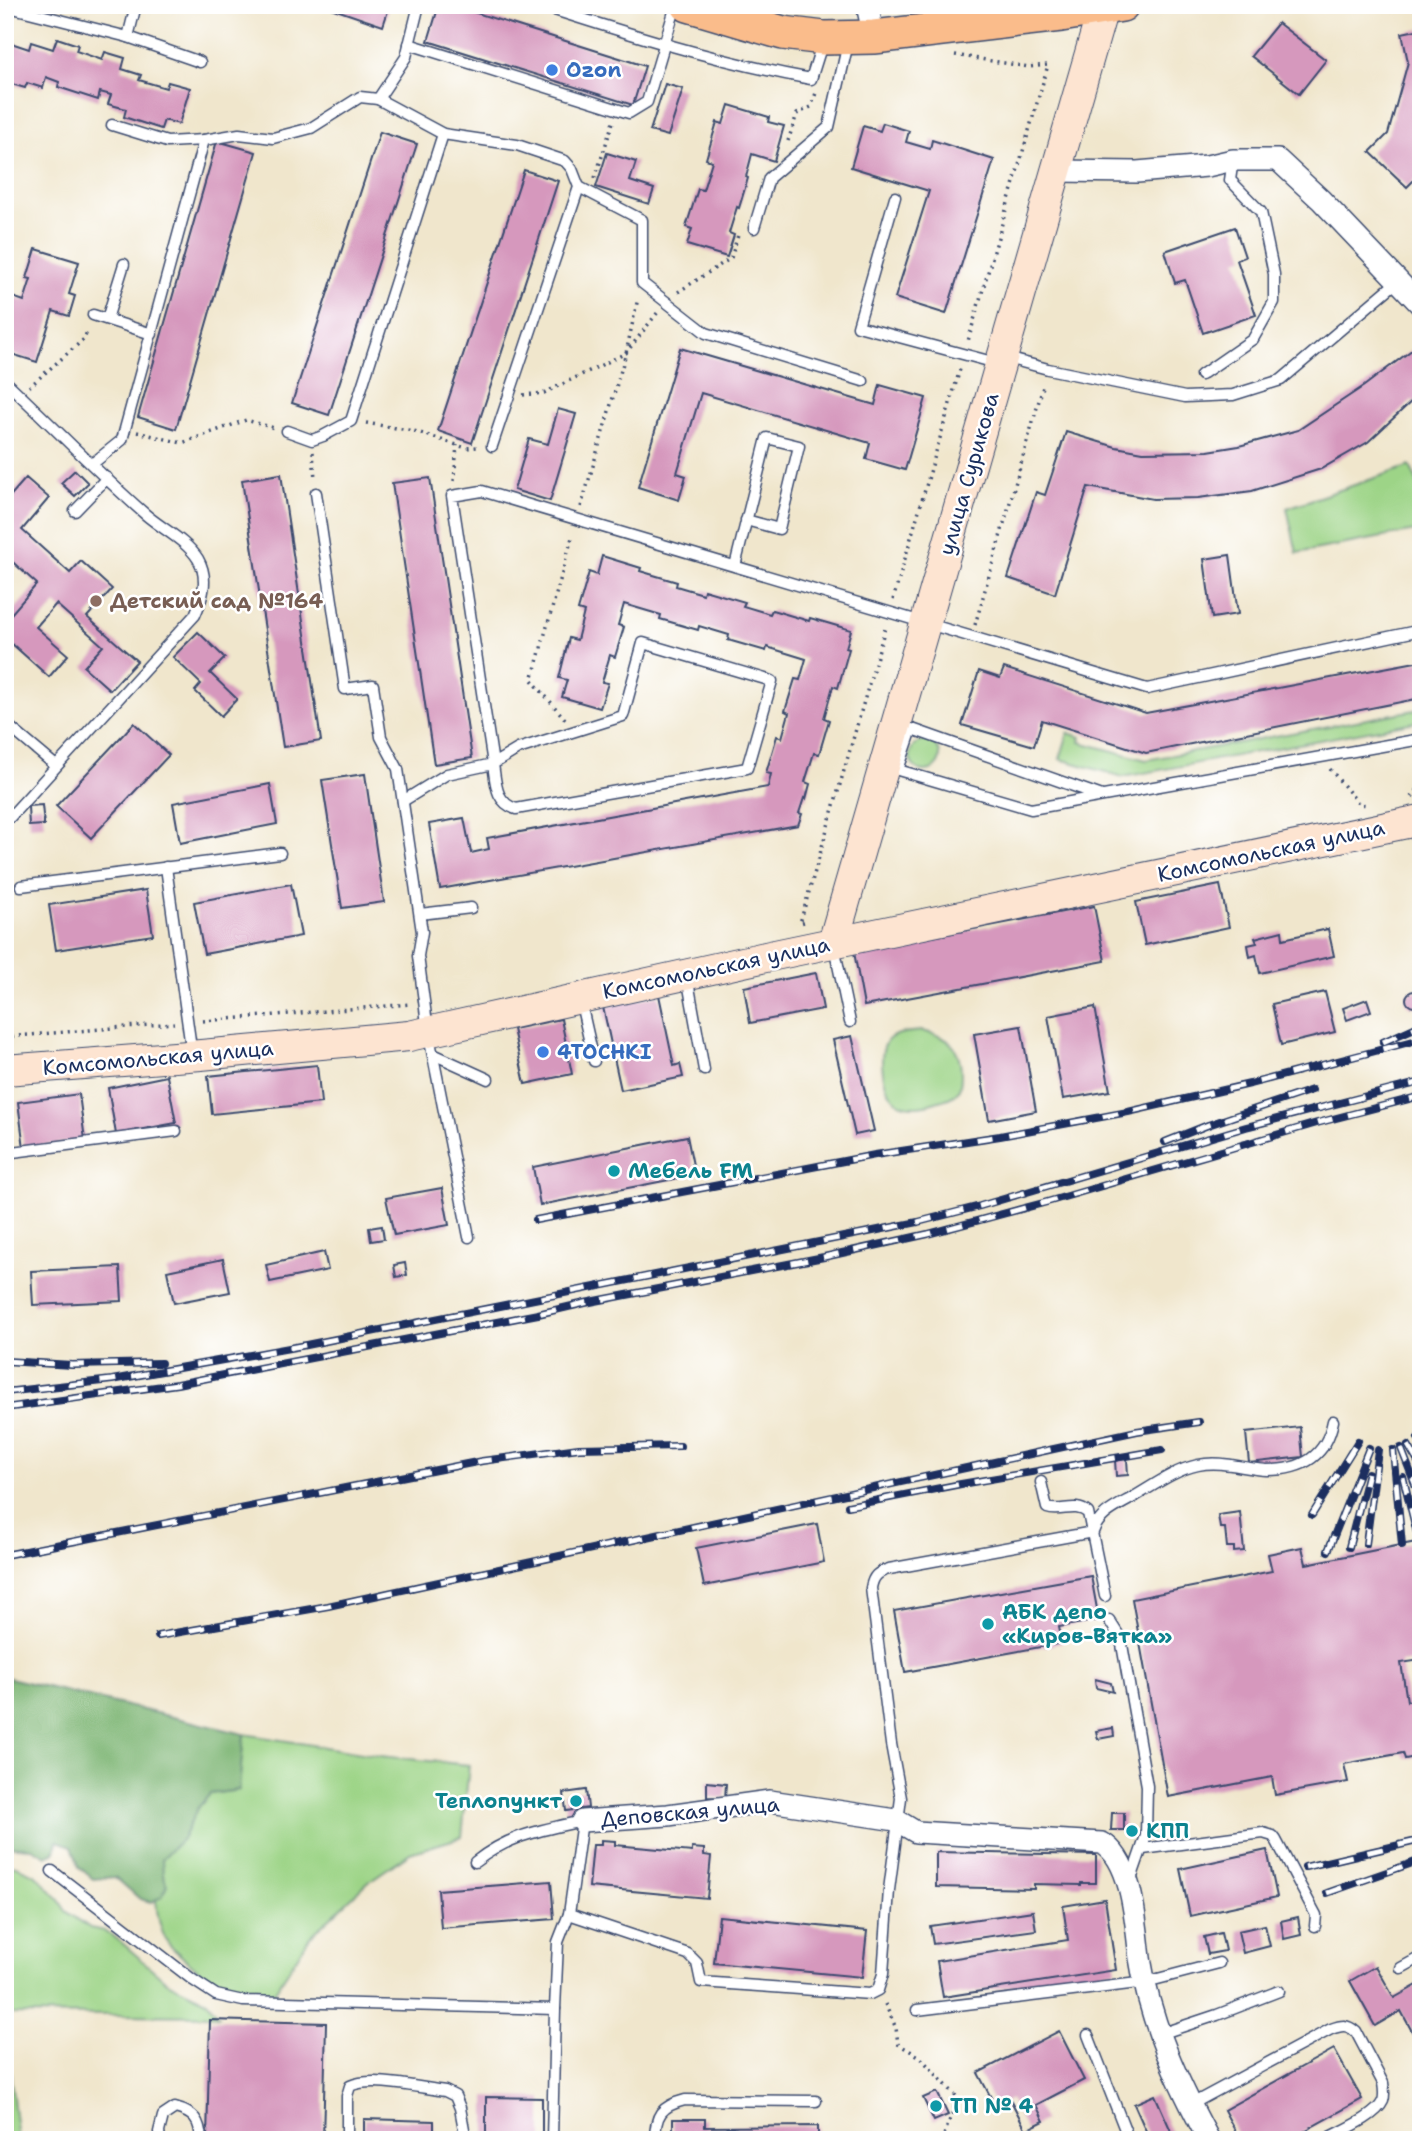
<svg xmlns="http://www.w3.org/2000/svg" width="1426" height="2145" font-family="'Shantell Sans',sans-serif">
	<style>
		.green { fill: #9dd487; stroke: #5c8272; stroke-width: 2 }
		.forest { fill: #7eb674; stroke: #4c7269; stroke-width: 2 }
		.building { fill: #d698bd }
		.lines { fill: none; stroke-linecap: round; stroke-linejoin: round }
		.lane-casing { stroke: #3b4a6e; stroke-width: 13 }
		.street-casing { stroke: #3b4a6e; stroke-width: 24 }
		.secondary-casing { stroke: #3b4a6e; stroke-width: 32 }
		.primary-casing { stroke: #3b4a6e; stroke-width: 36 }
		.path { stroke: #3b4a6e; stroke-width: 3.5; stroke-dasharray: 2 5; stroke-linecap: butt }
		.lane { stroke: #fff; stroke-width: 10 }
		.street { stroke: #fff; stroke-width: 21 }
		.secondary { stroke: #fde4d1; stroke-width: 30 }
		.primary { stroke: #fabc8b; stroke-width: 33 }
		.rail-casing { stroke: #1b2f5e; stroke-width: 8 }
		.rail { stroke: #fff; stroke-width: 5; stroke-dasharray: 16; stroke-linecap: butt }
		.shop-dot { fill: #3f7fe0; stroke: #fff; stroke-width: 2.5 }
		.education-dot { fill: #8d6e63; stroke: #fff; stroke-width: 2.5 }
		.culture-dot { fill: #0f9aa8; stroke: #fff; stroke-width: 2.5 }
		.labels { text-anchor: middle; stroke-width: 5; stroke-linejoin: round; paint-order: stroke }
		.shop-label { font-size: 21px; font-weight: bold; fill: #366cbe; stroke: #fff; text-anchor: start }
		.street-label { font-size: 21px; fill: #1b2f5e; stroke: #fff }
		.education-label { font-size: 21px; font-weight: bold; fill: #785e54; stroke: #fff; text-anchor: start }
		.culture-label { font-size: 21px; font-weight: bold; fill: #0d838f; stroke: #fff; text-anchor: start }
	</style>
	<rect width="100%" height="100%" fill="#fff"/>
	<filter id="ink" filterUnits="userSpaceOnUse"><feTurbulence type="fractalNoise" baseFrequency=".0143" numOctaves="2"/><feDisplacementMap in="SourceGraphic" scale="14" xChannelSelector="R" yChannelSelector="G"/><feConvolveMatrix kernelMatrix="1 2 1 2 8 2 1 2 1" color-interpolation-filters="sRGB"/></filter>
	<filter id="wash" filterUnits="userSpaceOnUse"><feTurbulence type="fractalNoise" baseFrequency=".00686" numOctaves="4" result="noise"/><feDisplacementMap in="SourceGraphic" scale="28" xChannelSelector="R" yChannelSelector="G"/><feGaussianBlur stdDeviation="1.57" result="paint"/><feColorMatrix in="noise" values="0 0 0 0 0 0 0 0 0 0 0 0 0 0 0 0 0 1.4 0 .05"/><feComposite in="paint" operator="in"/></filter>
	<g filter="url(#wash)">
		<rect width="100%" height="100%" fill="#f0e6cc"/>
		<g class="green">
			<polygon points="1410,466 1421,490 1421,530 1297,553 1287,508"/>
			<polygon points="1421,709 1421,721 1123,777 1060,759 1068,733 1081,737 1080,742 1146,760"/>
			<circle cx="925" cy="756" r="15"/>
			<path d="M922,1031c25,5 39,14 39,42 0,7 0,16 -6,21 -5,5 -13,6 -19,8 -21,7 -42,7 -50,-17 -4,-12 -8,-38 4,-47 8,-6 22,-6 32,-7z"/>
			<path d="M244,1734l136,22 89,9 -7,72 -52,16 -42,29 -58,55 -36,56c-35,-2 -57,-5 -84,-30 -8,-7 -19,-14 -24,-23 -20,-39 -6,-98 -2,-140l74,-10z"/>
			<polygon points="5,1864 16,1866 35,1874 57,1897 66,1911 90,1928 105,1931 121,1942 167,1982 207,2001 219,2016 5,2014"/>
			<polygon points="5,2029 18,2140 5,2140"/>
		</g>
		<polygon class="forest" points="5,1677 244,1734 239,1790 210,1794 197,1809 183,1838 162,1859 163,1874 167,1885 162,1897 151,1902 140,1899 115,1877 93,1879 79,1867 72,1846 57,1841 55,1852 46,1856 32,1848 5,1846"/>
		<g id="blocks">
			<g class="building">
				<polygon points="322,5 390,5 383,26"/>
				<polygon points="439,5 451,5 645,66 633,105 428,41"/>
				<polygon points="1278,23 1326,60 1299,94 1251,56"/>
				<polygon points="1421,29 1421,173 1407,187 1370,152 1388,134 1408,62 1402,33"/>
				<polygon points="57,38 78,45 76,51 102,60 105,52 125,58 122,69 141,75 139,80 166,88 168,82 190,88 179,124 164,120 161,129 124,117 126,109 108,104 111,95 100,92 98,100 58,87 59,82 46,77 43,88 27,83 25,88 5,82 5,41 29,49 31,42 53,49"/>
				<polygon points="665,84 683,89 668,136 650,131"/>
				<polygon points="729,105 769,117 768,122 784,126 774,161 752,154 746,177 748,178 739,208 737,207 729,233 734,235 727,257 687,245 692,229 686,227 698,189 703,190 712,161 706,159 717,122 723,124"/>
				<polygon points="883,123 909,131 906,142 930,149 932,140 994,160 946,314 895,298 929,191 851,167 863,126 880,131"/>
				<polygon points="380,132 417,144 329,415 292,403"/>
				<polygon points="217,141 256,152 176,429 138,417"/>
				<polygon points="607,153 636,162 630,181 654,189 649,204 596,187"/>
				<polygon points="524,170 558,181 472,443 438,431"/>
				<polygon points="1235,227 1245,257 1237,260 1256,315 1203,333 1185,280 1175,283 1165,251"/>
				<polygon points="36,249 79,262 69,294 75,296 69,316 53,311 37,362 5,352 5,301 7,295 24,301 31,279 27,278"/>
				<polygon points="1421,343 1421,408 1413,400 1368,442 1321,469 1252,491 1198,498 1153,499 1088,487 1055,594 1008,578 1036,492 1045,495 1066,432 1116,447 1143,452 1208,451 1239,446 1298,430 1364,386"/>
				<polygon points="680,348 875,405 880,385 926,398 905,470 866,459 870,443 701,393 677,473 686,476 679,500 638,487"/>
				<polygon points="558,409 576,414 550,501 514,490 529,439 548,444"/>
				<polygon points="75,470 88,483 75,496 61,483"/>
				<polygon points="281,474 321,741 283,747 242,480"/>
				<polygon points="26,478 49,498 22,530 70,573 81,561 112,589 87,617 137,661 110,690 84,667 103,646 56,604 36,627 68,655 49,677 11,643 5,649 5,608 11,614 37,584 5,555 5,502"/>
				<polygon points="430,478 472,758 434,764 392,483"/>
				<polygon points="1230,555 1238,614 1212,618 1204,559"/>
				<polygon points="602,556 641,568 640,571 677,582 676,586 703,594 704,590 745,602 743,606 770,614 772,610 809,621 810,618 851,630 846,648 849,649 838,688 833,686 824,718 829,720 819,754 814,753 805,782 810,784 806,799 804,798 799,813 802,814 798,825 440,889 429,824 464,818 471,853 489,849 487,838 768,787 771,774 766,773 777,736 782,738 789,713 785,711 795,679 800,680 806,659 767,647 766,651 728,640 729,635 699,626 698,630 660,619 661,615 624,604 618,625 624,627 615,657 610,655 602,682 608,683 600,708 562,697 567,680 559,678 569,638 577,640 584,612 578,610 589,572 597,575"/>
				<polygon points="198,632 225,658 210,673 237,699 221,716 195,691 201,684 173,657"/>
				<polygon points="1421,661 1421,698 1146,753 1042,720 1034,746 962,725 979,671 1000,678 1004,668 1146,713"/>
				<polygon points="134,723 169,755 91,838 56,806"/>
				<polygon points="365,774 384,902 342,908 322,780"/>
				<polygon points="270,784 277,824 180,843 173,803"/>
				<polygon points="42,805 44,825 29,826 28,806"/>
				<polygon points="1421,846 1421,881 1419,881 1413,847"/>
				<polygon points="291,884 301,936 204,954 194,902"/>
				<polygon points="1220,885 1229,927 1145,945 1136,902"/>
				<polygon points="146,890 153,935 56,950 49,905"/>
				<polygon points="1094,906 1105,961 864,1006 854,952"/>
				<polygon points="1328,929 1334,956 1260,973 1256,955 1250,957 1248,945 1257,943 1255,938 1282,931 1283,939"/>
				<polygon points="816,973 823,1009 750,1023 744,987"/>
				<circle cx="1414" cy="999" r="8"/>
				<polygon points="1325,992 1335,1032 1281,1045 1272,1004"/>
				<polygon points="659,995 674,1066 680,1064 683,1077 621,1090 603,1007"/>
				<polygon points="1367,999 1371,1011 1347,1020 1343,1008"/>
				<polygon points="1095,1007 1110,1091 1063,1099 1048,1016"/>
				<polygon points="561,1019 572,1074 525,1084 513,1029"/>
				<polygon points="1021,1026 1036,1111 989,1120 974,1034"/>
				<polygon points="852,1036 874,1131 855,1135 833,1040"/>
				<polygon points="317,1065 321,1103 212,1114 208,1076"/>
				<polygon points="167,1076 176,1123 116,1134 108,1088"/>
				<polygon points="79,1094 85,1140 24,1148 18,1102"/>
				<polygon points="687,1136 695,1175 540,1205 533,1167"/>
				<polygon points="442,1188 449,1225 394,1235 386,1198"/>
				<polygon points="382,1226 384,1239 371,1241 369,1228"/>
				<polygon points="324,1252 328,1270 270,1282 266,1265"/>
				<polygon points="223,1259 230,1292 174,1303 167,1271"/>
				<polygon points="405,1263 407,1275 396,1277 394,1265"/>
				<polygon points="120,1267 122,1301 33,1305 31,1271"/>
				<polygon points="1300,1427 1303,1457 1249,1463 1246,1433"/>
				<polygon points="1127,1459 1128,1475 1116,1476 1115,1460"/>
				<polygon points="1240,1512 1244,1551 1234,1552 1234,1547 1227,1547 1225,1528 1220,1528 1218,1515"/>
				<polygon points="817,1524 824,1562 704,1586 696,1548"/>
				<polygon points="1421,1541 1421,1660 1401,1663 1407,1701 1421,1699 1421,1756 1405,1759 1403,1753 1344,1764 1348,1782 1275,1795 1272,1777 1168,1797 1132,1599 1272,1571 1268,1554 1302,1547 1306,1564"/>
				<polygon points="1091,1576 1099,1620 1059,1627 1062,1643 905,1672 894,1611"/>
				<polygon points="1095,1679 1111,1683 1113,1692 1096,1688"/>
				<polygon points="1113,1728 1114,1736 1098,1739 1096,1731"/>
				<polygon points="707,1782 726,1784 725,1798 707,1797"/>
				<polygon points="586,1790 588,1808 566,1811 564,1793"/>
				<polygon points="1112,1813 1124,1813 1124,1830 1111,1830"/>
				<polygon points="601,1840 615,1841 615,1845 692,1852 692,1848 704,1849 704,1855 711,1856 707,1898 589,1887 593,1845 601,1845"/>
				<polygon points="1267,1850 1277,1897 1190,1916 1180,1869"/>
				<polygon points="936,1852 1096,1855 1096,1883 1081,1883 1081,1885 1034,1884 1034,1889 936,1887"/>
				<polygon points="551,1881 554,1919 441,1928 438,1890"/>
				<polygon points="1105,1899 1116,1970 943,1997 937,1961 1068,1940 1063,1906"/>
				<polygon points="1033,1911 1036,1930 933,1944 930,1926"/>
				<polygon points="719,1916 867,1931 862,1977 714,1963"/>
				<polygon points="1298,1917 1301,1935 1284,1939 1281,1921"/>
				<polygon points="1265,1925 1270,1946 1243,1953 1238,1931"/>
				<polygon points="1221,1933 1225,1951 1208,1954 1204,1937"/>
				<polygon points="1376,1966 1394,1998 1421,1983 1421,2048 1401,2011 1375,2026 1350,1981"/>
				<polygon points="210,2020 326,2023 323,2140 207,2140"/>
				<polygon points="1059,2031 1084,2080 1036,2105 1044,2121 1026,2130 1010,2099 996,2107 978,2073"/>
				<polygon points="1334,2049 1362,2099 1288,2140 1240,2140 1224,2110"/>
				<polygon points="937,2092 948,2115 934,2121 923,2098"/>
				<polygon points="1155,2095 1175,2140 1150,2140 1134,2104"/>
				<polygon points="486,2097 542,2098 542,2140 486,2140"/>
				<polygon points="364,2119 434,2121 434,2140 364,2140"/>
				<polygon points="673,2119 705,2119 705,2127 818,2126 818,2140 673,2140"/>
			</g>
		</g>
	</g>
	<g filter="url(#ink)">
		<use href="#blocks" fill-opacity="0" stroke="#3b4a6e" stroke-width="2"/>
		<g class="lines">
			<defs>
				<g id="lane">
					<path d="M539,5c90,29 179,57 272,74l12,-38"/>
					<polyline points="5,6 128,37 200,62"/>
					<polyline points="128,37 136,5"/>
					<polyline points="409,44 629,113 647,102 676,5"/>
					<polyline points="378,99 443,134 517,145 565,161 572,169 579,187 492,446"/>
					<polyline points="112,125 167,142 204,140"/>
					<polyline points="579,187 642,220 642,283 706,333 863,381"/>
					<polyline points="895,197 858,326 1000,364"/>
					<polyline points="754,228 769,178 829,127 848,43"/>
					<polyline points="93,315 152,334"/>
					<polyline points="107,319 124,264"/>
					<polyline points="1003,357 1048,369 1185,397 1233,395 1281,380 1398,281"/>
					<polyline points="1201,375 1253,339 1274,302 1274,274 1261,212 1230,180 1233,160"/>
					<path d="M5,381c47,44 92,91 140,133 17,15 41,26 53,45 11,19 5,38 -3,56l-185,202 -5,2"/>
					<polyline points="287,431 312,440 323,436 351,421 443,134"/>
					<polyline points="92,464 122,440 204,140 239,134 273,138 311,128 360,97 378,99 406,57 419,5"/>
					<polyline points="316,493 345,689 373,685 381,737 398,769 422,932 418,956 428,1031 469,1237"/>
					<polyline points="75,511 107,478"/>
					<polyline points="735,566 767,438 799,446 779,529 746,520"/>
					<polyline points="5,723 56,766"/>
					<polyline points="1102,796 912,729 898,770 1031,809 1421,739"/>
					<path d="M403,801l44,-27 46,-10c3,19 2,38 23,45l231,-41 25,-87 -129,-38 -20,73 -105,33 -25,15 -41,-268 30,-5 665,198 274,-59"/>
					<polyline points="166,867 192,1055"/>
					<polyline points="21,886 280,853"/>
					<polyline points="420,914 471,908"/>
					<polyline points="834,946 850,1022"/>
					<polyline points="687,976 704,1070"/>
					<polyline points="580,999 594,1061"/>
					<polyline points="433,1054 488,1079"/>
					<polyline points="5,1153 176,1131"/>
					<path d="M1041,1482l6,26c14,5 28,-6 41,5l17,83"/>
					<polyline points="1109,1620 1121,1639 1147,1786 1146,1836 1130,1882"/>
					<polyline points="1143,1849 1263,1833 1273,1836 1276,1840 1316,1915 1315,1926"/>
					<path d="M475,1862c34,-27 66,-32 107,-41l-13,93 119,40 9,9 4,19 169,12 8,-4 5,-16 6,-84 12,-92 -10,-54 -20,-156c2,-12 7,-16 18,-19l204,-37c6,-18 23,-25 39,-34 21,-12 42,-28 66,-33 24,-5 46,4 69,5 35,0 59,-13 66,-49"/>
					<polyline points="52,1871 193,1980 216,1995 243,2001 555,2009 558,1942 569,1914"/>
					<polyline points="1401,1968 1421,1957"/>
					<polyline points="917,2010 1146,1982 1219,1963"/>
					<polyline points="1160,2034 1217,2015 1279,1991"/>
					<polyline points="1088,2035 1129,2140"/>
					<path d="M1190,2105l141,-76c11,-4 16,-5 25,3l27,51c1,6 2,12 0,18 -7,16 -42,30 -58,39"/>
					<path d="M160,2140l-1,-8 4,-16 12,-8c19,5 25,12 26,32"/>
					<path d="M347,2140v-44l3,-10c22,-10 70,2 95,5l10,5 5,12 6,32"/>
					<polyline points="552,2140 555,2009"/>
					<path d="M655,2140c0,-25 6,-34 30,-40l131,1"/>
					<polyline points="1412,2140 1421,2135"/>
				</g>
				<g id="street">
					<polyline points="867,5 874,37"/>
					<polyline points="1056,171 1137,172 1207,166 1233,160 1278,160 1321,200 1421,305"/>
					<path d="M582,1821l86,-6 102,-14 126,19 20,12 186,11c31,17 34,84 38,115 10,65 38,125 69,182"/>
				</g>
				<g id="secondary">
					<polyline points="833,943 1104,5"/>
					<polyline points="5,1070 201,1055 409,1036 770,956 1421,820"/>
				</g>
				<polyline id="primary" points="688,5 783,33 824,38 874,37 1061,15 1122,5"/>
			</defs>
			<use href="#lane" class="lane-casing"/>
			<use href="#street" class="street-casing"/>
			<use href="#secondary" class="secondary-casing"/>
			<use href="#primary" class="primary-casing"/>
			<g class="path">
				<polyline points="955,55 1029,67 1048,65 968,341"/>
				<polyline points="788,141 797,114 811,107 816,93"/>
				<polyline points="595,178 613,122"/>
				<polyline points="678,292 731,258 739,232"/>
				<polyline points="29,387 84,339 88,329"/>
				<polyline points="523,395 544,393 626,353 658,312"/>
				<polyline points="366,423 414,431 466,448 478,447"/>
				<polyline points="137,432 182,443 246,420 274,428"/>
				<polyline points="313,452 315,479"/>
				<polyline points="454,481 457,445"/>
				<polyline points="581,507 626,353 638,298"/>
				<polyline points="893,600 960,369"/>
				<polyline points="975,625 1044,383"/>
				<polyline points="565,719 532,680 573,534"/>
				<polyline points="1330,769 1359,804 1368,805"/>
				<polyline points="1412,797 1421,785"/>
				<polyline points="804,922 800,923 886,625"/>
				<polyline points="203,1021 411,1004"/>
				<polyline points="5,1037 174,1023"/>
				<polyline points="885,2004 896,2028 898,2044 919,2056 958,2098 942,2140"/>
			</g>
			<use href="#lane" class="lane"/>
			<use href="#street" class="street"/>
			<use href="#secondary" class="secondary"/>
			<use href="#primary" class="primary"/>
			<defs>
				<g id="rail">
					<polyline points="1383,1042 1421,1025"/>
					<polyline points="1165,1142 1208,1125 1312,1090"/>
					<polyline points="536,1220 875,1155 1000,1136 1128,1112 1250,1084 1421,1039"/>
					<polyline points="5,1361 72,1365 161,1363"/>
					<polyline points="5,1392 112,1380 306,1345 918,1222 980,1206 1246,1127 1421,1082"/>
					<polyline points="5,1408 177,1384 538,1314 585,1303 824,1257 928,1234 1047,1202 1317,1123 1421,1096"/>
					<polyline points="1418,1438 1421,1440"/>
					<polyline points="1408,1445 1421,1467"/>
					<polyline points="1401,1448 1421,1499"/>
					<polyline points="1393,1450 1402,1545"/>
					<polyline points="1403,1477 1419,1541"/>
					<polyline points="848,1506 961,1484 1162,1450"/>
					<polyline points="1312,1515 1358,1441"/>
					<polyline points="1366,1544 1378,1450"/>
					<polyline points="1349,1547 1368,1473"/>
					<polyline points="1328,1551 1369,1448"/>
					<polyline points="5,1555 482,1461 579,1448 680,1446"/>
					<polyline points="158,1636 328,1606 1137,1431 1199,1422"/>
					<polyline points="1305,1867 1421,1840"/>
					<polyline points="1327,1893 1421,1860"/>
				</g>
			</defs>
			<use href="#rail" class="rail-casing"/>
			<use href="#rail" class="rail"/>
		</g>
	</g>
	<g class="shop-dot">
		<circle cx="552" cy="70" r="7"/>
		<circle cx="543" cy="1052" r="7"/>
	</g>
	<circle class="education-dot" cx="96" cy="601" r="7"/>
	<g class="culture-dot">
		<circle cx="614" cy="1171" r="7"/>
		<circle cx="988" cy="1624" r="7"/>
		<circle cx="576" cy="1801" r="7"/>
		<circle cx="1132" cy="1831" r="7"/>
		<circle cx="936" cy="2106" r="7"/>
	</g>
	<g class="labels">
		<g class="shop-label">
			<text x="566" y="77">Ozon</text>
			<text x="557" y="1059">4TOCHKI</text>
		</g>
		<g class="street-label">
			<text transform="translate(969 474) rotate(-74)" y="7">улица Сурикова</text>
			<text transform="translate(1271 851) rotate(-12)" y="7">Комсомольская улица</text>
			<text transform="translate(716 968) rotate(-12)" y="7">Комсомольская улица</text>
			<text transform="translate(158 1058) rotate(-5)" y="7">Комсомольская улица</text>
			<text transform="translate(690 1812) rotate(-5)" y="7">Деповская улица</text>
		</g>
		<g class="education-label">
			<text x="110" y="608">Детский сад №164</text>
		</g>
		<g class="culture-label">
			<text x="628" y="1178">Мебель FM</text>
			<text x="1002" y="1619">АБК депо<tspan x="1002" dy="24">«Киров-Вятка»</tspan></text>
			<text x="562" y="1808" text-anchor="end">Теплопункт</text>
			<text x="1146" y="1838">КПП</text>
			<text x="950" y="2113">ТП № 4</text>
		</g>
	</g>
	<rect width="1426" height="2145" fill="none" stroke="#fff" stroke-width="28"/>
</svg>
